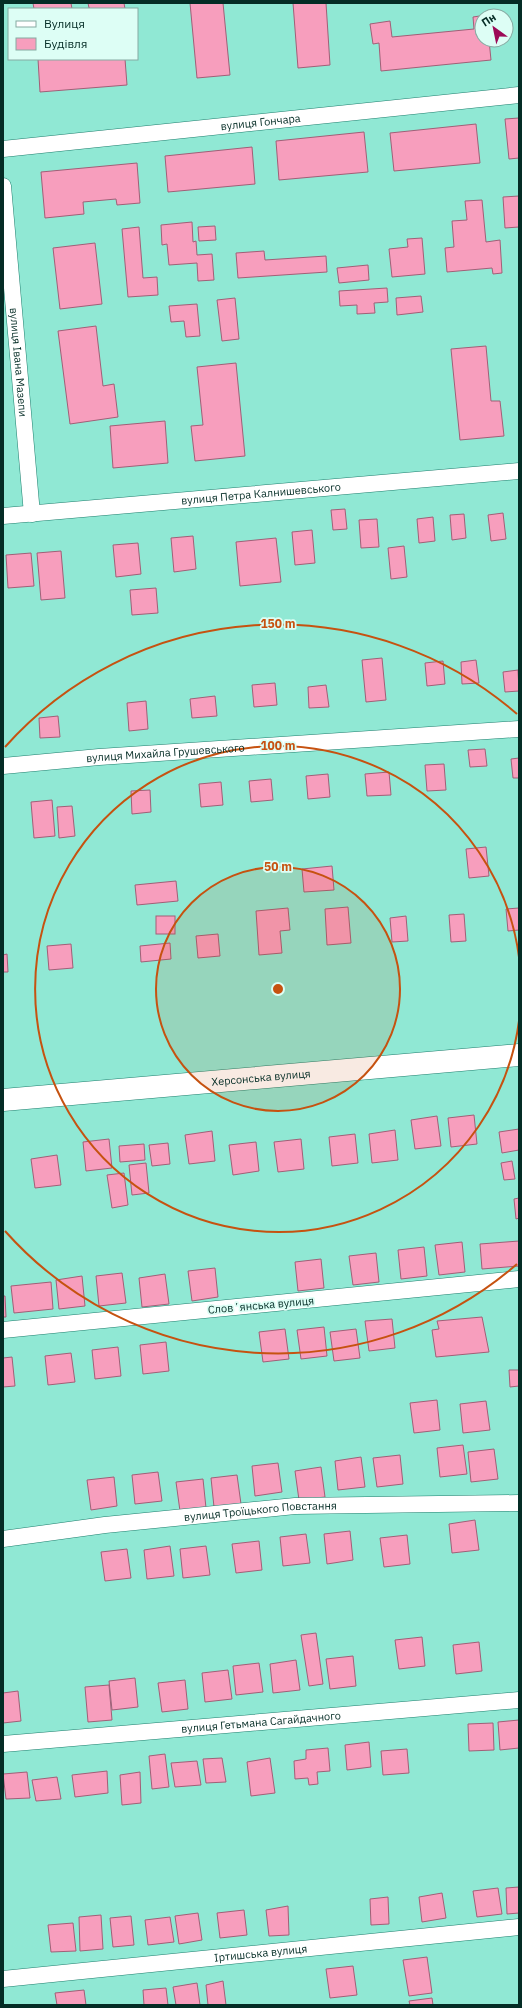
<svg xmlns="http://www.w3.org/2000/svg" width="522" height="2008" font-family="'IBM Plex Sans',sans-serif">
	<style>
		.building { fill: #f79ebd; stroke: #a15f77 }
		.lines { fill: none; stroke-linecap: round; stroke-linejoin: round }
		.street-casing { stroke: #1e7f6e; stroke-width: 17 }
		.primary-casing { stroke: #1e7f6e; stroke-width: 23 }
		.street { stroke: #fff; stroke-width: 16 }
		.primary { stroke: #fff; stroke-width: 22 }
		.ring { fill: none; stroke: #c65210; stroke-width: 2 }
		.labels { text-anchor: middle; stroke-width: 3.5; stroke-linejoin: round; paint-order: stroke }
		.street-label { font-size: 11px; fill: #042c25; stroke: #ddfef5 }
		.centre { fill: #c65210; stroke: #ddfef5; stroke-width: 2 }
		.ring-label { font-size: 12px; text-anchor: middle; font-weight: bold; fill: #c65210; stroke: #ddfef5; stroke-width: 3.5; stroke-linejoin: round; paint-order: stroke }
	</style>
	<rect width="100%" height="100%" fill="#90e8d4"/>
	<g class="building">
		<polygon points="33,3 71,3 72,9 34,9"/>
		<polygon points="88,3 124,3 125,9 92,9 89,8"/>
		<polygon points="190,3 223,3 230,75 197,78"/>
		<polygon points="293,3 326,3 330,65 298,68"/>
		<polygon points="493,14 493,16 482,16 482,40 489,40 491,60 381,71 379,43 373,44 370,24 390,21 392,37 474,29 473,17"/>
		<polygon points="38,59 125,59 127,85 40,92"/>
		<polygon points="519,118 519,158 509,159 505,119"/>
		<polygon points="476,124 480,163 394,171 390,133"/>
		<polygon points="364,132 368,172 279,180 276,141"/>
		<polygon points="252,147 255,184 168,192 165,156"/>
		<polygon points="137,163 140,203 117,205 116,199 83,202 84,214 45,218 41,172"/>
		<polygon points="519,196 519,227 505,228 503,197"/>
		<polygon points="482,200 486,242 500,240 502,273 493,274 492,268 447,272 445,248 454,247 452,221 467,220 465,201"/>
		<polygon points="192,222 193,242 196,241 197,255 212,254 214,280 198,281 197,263 169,265 167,244 162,245 161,225"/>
		<polygon points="215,226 216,240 199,241 198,227"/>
		<polygon points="139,227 143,278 157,277 158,295 128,297 122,229"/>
		<polygon points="422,238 425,274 392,277 389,249 408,247 407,239"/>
		<polygon points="95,243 102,304 60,309 53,248"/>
		<polygon points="264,251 265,260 326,256 327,272 238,278 236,253"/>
		<polygon points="368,265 369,280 339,283 337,268"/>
		<polygon points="387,288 388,302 374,303 375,313 357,314 357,305 340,306 339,291"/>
		<polygon points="421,296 423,312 397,315 396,298"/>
		<polygon points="235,298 239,339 222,341 217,300"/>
		<polygon points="197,304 200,336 186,337 184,321 171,322 169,306"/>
		<polygon points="96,326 103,386 114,384 118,417 70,424 58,331"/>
		<polygon points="486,346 491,401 500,401 504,436 460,440 451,349"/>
		<polygon points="236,363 245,456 195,461 191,426 203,425 197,367"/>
		<polygon points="165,421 168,463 113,468 110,426"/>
		<polygon points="345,509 347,529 333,530 331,510"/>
		<polygon points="503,513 506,539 491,541 488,515"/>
		<polygon points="464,514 466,538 452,540 450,515"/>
		<polygon points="433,517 435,541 419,543 417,519"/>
		<polygon points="377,519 379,547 361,548 359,520"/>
		<polygon points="312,530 315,563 295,565 292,532"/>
		<polygon points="193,536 196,569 174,572 171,538"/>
		<polygon points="276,538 281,582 240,586 236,542"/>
		<polygon points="138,543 141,574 116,577 113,545"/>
		<polygon points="404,546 407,577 391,579 388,548"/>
		<polygon points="61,551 65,598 41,600 37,553"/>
		<polygon points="31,553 34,586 8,588 6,555"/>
		<polygon points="156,588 158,613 132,615 130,590"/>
		<polygon points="382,658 386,700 366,702 362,660"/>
		<polygon points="476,660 479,683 462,684 461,662"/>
		<polygon points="443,661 445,684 427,686 425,663"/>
		<polygon points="518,670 519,691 505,692 503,672"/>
		<polygon points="275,683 277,705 254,707 252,685"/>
		<polygon points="326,685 329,707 309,708 308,687"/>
		<polygon points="215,696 217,716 192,718 190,699"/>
		<polygon points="146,701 148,729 129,731 127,703"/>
		<polygon points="58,716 60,737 40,738 39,718"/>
		<polygon points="485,749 487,766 470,767 468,750"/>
		<polygon points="519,758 519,778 513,778 511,759"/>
		<polygon points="444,764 446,790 427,791 425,765"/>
		<polygon points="389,772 391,795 367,796 365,774"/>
		<polygon points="328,774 330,797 308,799 306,776"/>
		<polygon points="271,779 273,800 251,802 249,781"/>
		<polygon points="221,782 223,805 201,807 199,784"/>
		<polygon points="150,790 151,812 132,814 131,791"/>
		<polygon points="52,800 55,836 34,838 31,802"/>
		<polygon points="72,806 75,836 59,838 57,807"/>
		<polygon points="486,847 489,876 469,878 466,849"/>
		<polygon points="332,866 334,890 304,892 302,869"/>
		<polygon points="176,881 178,901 137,905 135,885"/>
		<polygon points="348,907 351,943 327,945 325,909"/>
		<polygon points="288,908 290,930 280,931 282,953 259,955 256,911"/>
		<polygon points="519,908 519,930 508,931 506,909"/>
		<polygon points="464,914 466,941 451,942 449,915"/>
		<rect x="156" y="916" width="19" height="18"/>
		<polygon points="406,916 408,941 392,942 390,918"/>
		<polygon points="218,934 220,956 198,958 196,936"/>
		<polygon points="170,943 171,959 141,962 140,946"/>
		<polygon points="71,944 73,968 49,970 47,946"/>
		<polygon points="7,954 8,972 3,972 3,955"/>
		<polygon points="474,1115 477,1144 451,1147 448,1118"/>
		<polygon points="437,1116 441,1146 415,1149 411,1120"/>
		<polygon points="519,1129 519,1150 502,1153 499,1132"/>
		<polygon points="395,1130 398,1160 372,1163 369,1134"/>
		<polygon points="212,1131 215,1161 189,1164 185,1135"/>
		<polygon points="355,1134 358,1163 332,1166 329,1137"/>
		<polygon points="109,1139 112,1168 86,1171 83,1142"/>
		<polygon points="301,1139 304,1169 278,1172 274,1142"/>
		<polygon points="256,1142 259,1171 233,1175 229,1145"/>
		<polygon points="168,1143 170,1164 152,1166 149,1145"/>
		<polygon points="144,1144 145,1160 120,1162 119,1146"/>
		<polygon points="57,1155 61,1185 35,1188 31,1159"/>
		<polygon points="512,1161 515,1179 504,1180 501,1163"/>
		<polygon points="146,1163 149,1193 132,1195 129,1165"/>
		<polygon points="124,1173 128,1205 112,1208 107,1175"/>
		<polygon points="519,1198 519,1218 516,1219 514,1199"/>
		<polygon points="519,1241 519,1266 482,1269 480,1244"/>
		<polygon points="462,1242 465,1272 439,1275 435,1245"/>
		<polygon points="424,1247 427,1276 401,1279 398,1250"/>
		<polygon points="376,1253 379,1282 353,1285 349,1256"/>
		<polygon points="321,1259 324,1288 298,1291 295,1262"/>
		<polygon points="215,1268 218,1297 192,1301 188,1271"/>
		<polygon points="122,1273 126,1303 99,1306 96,1276"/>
		<polygon points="165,1274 169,1304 142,1307 139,1278"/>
		<polygon points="82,1276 85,1306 59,1309 56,1280"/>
		<polygon points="51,1282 53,1309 14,1313 11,1286"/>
		<polygon points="3,1296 5,1296 6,1317 3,1317"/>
		<polygon points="482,1317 489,1352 436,1357 432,1330 439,1329 437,1321"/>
		<polygon points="392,1319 395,1348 369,1351 365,1321"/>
		<polygon points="324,1327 327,1356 301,1359 297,1330"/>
		<polygon points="285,1329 289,1359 263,1362 259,1332"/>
		<polygon points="356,1329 360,1358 334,1361 330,1332"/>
		<polygon points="166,1342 169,1371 143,1374 140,1345"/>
		<polygon points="118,1347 121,1376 95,1379 92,1350"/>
		<polygon points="71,1353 75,1382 48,1385 45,1356"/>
		<polygon points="12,1357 15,1386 3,1387 3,1358"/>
		<polygon points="509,1370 519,1370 519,1386 510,1387"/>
		<polygon points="437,1400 440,1430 414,1433 410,1403"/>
		<polygon points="486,1401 490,1430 463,1433 460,1404"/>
		<polygon points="463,1445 467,1474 440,1477 437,1448"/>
		<polygon points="494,1449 498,1479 471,1482 468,1452"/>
		<polygon points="400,1455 403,1484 377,1487 373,1458"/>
		<polygon points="361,1457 365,1487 338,1490 335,1461"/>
		<polygon points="278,1463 282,1492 255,1496 252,1466"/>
		<polygon points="321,1467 325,1497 299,1500 295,1471"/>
		<polygon points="158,1472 162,1501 135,1504 132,1475"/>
		<polygon points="237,1475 241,1504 214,1507 211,1478"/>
		<polygon points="114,1477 117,1506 91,1510 87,1480"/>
		<polygon points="203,1479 206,1508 180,1511 176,1482"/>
		<polygon points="475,1520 479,1550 452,1553 449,1524"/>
		<polygon points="350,1531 353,1560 327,1564 324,1534"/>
		<polygon points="306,1534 310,1563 283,1566 280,1537"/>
		<polygon points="407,1535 410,1564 384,1567 380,1538"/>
		<polygon points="259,1541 262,1570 236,1573 232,1544"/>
		<polygon points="170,1546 174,1576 147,1579 144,1550"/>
		<polygon points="206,1546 210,1575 183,1578 180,1549"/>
		<polygon points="127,1549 131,1578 105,1581 101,1552"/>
		<polygon points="316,1633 323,1684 309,1686 301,1635"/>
		<polygon points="422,1637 425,1666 399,1669 395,1640"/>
		<polygon points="479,1642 482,1671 456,1674 453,1645"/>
		<polygon points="353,1656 356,1686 330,1689 326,1659"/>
		<polygon points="296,1660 300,1690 273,1693 270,1664"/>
		<polygon points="259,1663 263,1692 236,1695 233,1666"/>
		<polygon points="228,1670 232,1699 205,1702 202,1673"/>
		<polygon points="135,1678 138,1707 112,1710 109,1681"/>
		<polygon points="185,1680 188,1709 162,1712 158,1683"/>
		<polygon points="109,1685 112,1720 88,1722 85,1687"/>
		<polygon points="18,1691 21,1721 3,1723 3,1693"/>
		<polygon points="519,1720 519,1748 500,1750 498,1722"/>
		<polygon points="493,1723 494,1750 469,1751 468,1724"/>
		<polygon points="369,1742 371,1767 347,1770 345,1745"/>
		<polygon points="328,1748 330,1771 317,1772 318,1784 309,1785 308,1778 295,1779 294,1761 306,1759 306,1750"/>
		<polygon points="407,1749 409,1773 383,1775 381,1751"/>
		<polygon points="165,1754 169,1787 152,1789 149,1756"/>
		<polygon points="222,1758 226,1782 206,1783 203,1759"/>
		<polygon points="270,1758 275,1793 251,1796 247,1762"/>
		<polygon points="197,1761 201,1785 175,1787 171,1763"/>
		<polygon points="107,1771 108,1793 75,1797 72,1775"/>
		<polygon points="27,1772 30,1798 6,1799 3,1774"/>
		<polygon points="140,1772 141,1803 122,1805 120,1775"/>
		<polygon points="57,1777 61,1799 36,1801 32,1780"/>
		<polygon points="519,1887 519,1913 507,1914 506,1888"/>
		<polygon points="498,1888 502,1914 477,1917 473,1891"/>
		<polygon points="442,1893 446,1918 422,1922 419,1897"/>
		<polygon points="388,1897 389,1924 371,1925 370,1899"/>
		<polygon points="288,1906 289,1935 269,1936 266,1910"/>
		<polygon points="244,1910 247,1935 220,1938 217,1913"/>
		<polygon points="198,1913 202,1940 179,1944 175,1916"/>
		<polygon points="101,1915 103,1949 80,1951 79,1917"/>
		<polygon points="131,1916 134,1945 113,1947 110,1918"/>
		<polygon points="170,1917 174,1942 148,1945 145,1920"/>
		<polygon points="73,1923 76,1951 51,1952 48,1925"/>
		<polygon points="427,1957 432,1993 409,1996 403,1960"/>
		<polygon points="353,1966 357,1995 330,1998 326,1969"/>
		<polygon points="223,1981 226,2005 208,2005 206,1985"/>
		<polygon points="197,1983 200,2005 176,2005 173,1987"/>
		<polygon points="166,1988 168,2005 144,2005 143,1990"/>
		<polygon points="84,1990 86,2005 57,2005 55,1993"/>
		<polygon points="432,1998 433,2005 410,2005 409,2001"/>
	</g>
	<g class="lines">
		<defs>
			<g id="street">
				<path id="s1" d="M3,149l516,-54"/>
				<path id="s2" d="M3,186l29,328"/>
				<path id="s3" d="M3,516l516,-45"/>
				<path id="s4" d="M3,766l96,-9 420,-28"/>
				<polyline points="3,1330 519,1279"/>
				<path id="s5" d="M3,1539l102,-14 190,-19 224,-3"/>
				<path id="s6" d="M3,1744l516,-44"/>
				<path id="s7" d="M3,1979l516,-52"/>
			</g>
			<g id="primary">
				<path id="s8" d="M3,1100l516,-45"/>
			</g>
		</defs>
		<use href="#street" class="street-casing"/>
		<use href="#primary" class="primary-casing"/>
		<use href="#street" class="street"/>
		<use href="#primary" class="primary"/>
	</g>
	<circle cx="278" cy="989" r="122" fill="#c65210" fill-opacity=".12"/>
	<g class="ring">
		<circle cx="278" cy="989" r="122"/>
		<path d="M519 1021A243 243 0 1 1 519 957"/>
		<path d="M517 1264A365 365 0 0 1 5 1231M5 747A365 365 0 0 1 517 714"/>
	</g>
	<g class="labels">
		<g class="street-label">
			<text dy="4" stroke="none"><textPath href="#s1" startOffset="259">вулиця Гончара</textPath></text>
			<text dy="4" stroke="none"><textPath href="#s2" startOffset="177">вулиця Івана Мазепи</textPath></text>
			<text dy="4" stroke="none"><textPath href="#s3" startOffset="259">вулиця Петра Калнишевського</textPath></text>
			<text dy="4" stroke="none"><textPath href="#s4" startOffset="163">вулиця Михайла Грушевського</textPath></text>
			<text dy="4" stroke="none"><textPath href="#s8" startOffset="259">Херсонська вулиця</textPath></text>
			<text transform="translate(261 1305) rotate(-5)" y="4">Словʼянська вулиця</text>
			<text dy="4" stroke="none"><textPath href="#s5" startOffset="259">вулиця Троїцького Повстання</textPath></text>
			<text dy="4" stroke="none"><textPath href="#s6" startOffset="259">вулиця Гетьмана Сагайдачного</textPath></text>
			<text dy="4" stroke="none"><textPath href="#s7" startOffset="259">Іртишська вулиця</textPath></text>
		</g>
	</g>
	<circle cx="278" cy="989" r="6" class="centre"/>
	<g class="ring-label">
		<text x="278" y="628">150 m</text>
		<text x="278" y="750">100 m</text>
		<text x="278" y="871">50 m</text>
	</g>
	<rect width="522" height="2008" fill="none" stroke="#042c25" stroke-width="8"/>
	<rect x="8" y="8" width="130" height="52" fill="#ddfef5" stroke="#86aaa2"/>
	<rect x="16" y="21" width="20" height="6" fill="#ffffff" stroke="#86aaa2"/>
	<text x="44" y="28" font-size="12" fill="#042c25">Вулиця</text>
	<rect x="16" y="38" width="20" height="12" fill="#f79ebd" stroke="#86aaa2"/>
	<text x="44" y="48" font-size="12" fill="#042c25">Будівля</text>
	<g transform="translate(494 28) rotate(327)"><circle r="19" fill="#ddfef5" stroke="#86aaa2"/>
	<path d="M0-3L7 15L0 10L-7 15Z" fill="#9c0a57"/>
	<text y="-6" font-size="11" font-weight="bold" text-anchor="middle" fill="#042c25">Пн</text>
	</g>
</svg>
